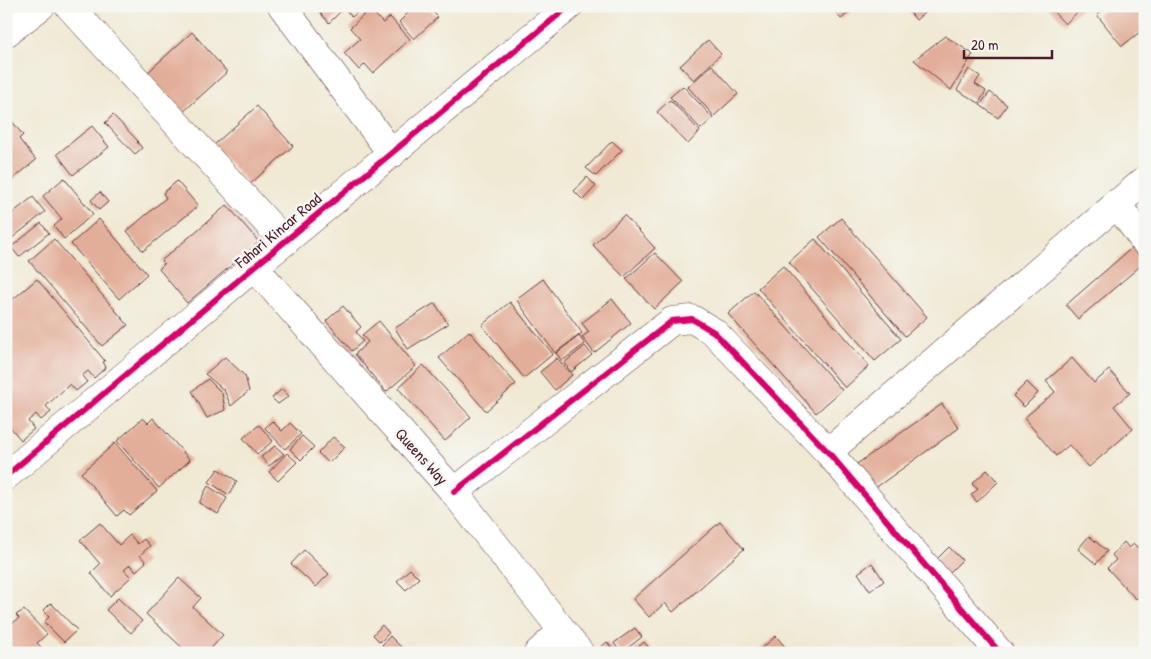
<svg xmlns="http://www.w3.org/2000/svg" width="1151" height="659" font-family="'Patrick Hand',sans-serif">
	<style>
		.building { fill: #e3ae99 }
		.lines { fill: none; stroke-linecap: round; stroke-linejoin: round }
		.street-casing { stroke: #633d44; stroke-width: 29 }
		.secondary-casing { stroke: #633d44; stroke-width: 29 }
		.street { stroke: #fff; stroke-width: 28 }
		.secondary { stroke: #fff; stroke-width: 28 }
		.cycleway-casing { stroke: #f6f6f2; stroke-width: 9 }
		.cycleway { stroke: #d6006c; stroke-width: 6 }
		.labels { text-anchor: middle; stroke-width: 5; stroke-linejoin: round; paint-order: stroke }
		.street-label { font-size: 16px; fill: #4a1f2b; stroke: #f6f6f2 }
	</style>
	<rect width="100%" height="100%" fill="#f6f6f2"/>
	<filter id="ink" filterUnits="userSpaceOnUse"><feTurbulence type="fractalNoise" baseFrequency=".02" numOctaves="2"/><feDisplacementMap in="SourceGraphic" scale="10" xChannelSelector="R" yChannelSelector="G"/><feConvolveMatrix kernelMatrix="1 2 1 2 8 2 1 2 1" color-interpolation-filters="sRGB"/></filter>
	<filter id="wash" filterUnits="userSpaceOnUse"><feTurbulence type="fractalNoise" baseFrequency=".0096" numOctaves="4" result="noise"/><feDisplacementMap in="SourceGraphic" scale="20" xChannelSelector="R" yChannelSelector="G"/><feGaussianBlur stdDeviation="1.12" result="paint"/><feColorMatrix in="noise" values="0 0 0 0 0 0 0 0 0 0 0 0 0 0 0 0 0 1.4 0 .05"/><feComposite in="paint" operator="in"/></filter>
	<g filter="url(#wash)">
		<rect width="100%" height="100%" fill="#f0e9d3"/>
		<g id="blocks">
			<g class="building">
				<polygon points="314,6 364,6 352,17 344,8 329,23"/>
				<polygon points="415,6 427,6 438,17 414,39 399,22"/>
				<polygon points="831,6 857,6 841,19"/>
				<polygon points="905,6 932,6 916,20"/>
				<polygon points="1048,6 1084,6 1065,24"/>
				<polygon points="1108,6 1145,6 1145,28 1122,46 1097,15"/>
				<polygon points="370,9 383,23 390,17 410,39 373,73 365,64 359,70 344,53 360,39 350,28"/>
				<polygon points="192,32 227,72 182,113 147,73"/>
				<polygon points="945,36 973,54 951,90 914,60"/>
				<polygon points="708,40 721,54 694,80 680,66"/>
				<polygon points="712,65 738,94 714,116 688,87"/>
				<polygon points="969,69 980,76 975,84 986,91 979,103 957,90"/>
				<polygon points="683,86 713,118 701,129 670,97"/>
				<polygon points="990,92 1007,105 998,118 980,105"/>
				<polygon points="670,100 700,131 688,144 657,112"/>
				<polygon points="257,106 293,146 249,185 214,145"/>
				<polygon points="6,114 23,135 19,139 36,160 6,185"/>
				<polygon points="113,115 138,141 137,142 142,148 135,154 105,123"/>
				<polygon points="92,126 109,147 73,175 57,154"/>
				<polygon points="612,141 622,150 596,176 586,168"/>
				<polygon points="587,177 596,186 583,200 574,191"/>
				<polygon points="64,178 93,214 64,239 54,226 62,219 43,196"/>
				<polygon points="177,181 198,206 143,251 127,231 166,198 163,193"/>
				<polygon points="100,192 108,202 99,210 91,200"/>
				<polygon points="33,197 45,212 6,243 6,218"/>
				<polygon points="227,205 259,242 187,303 159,269 164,264 161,261"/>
				<polygon points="624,215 655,248 624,277 593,245"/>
				<polygon points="841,218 927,317 905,336 819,237"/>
				<polygon points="99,219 147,274 119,299 71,244"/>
				<polygon points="41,223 49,233 19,257 11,247"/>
				<polygon points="54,239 128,325 102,346 29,261"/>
				<polygon points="815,239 901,339 875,361 789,262"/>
				<polygon points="1135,245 1145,256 1145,262 1078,319 1066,305"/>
				<polygon points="655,253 683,282 654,309 626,279"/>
				<polygon points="783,266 869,366 845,388 758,288"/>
				<polygon points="37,279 105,361 103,362 106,367 94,378 88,371 82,376 87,382 76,391 70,384 46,406 51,412 41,420 36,414 28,421 34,429 21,440 6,422 6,305"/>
				<polygon points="543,279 582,333 555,353 516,299"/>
				<polygon points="754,291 842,390 816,413 728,314"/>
				<polygon points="612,299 631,323 594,353 582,337 589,332 582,323"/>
				<polygon points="510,302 553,354 524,378 482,325"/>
				<polygon points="435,303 448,324 408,349 395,328"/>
				<polygon points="343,306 361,327 356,332 363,341 352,351 326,321"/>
				<polygon points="379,321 416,366 386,392 355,354 368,342 362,335"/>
				<polygon points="469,331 516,384 486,411 439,358"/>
				<polygon points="579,336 585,344 562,361 556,353"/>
				<polygon points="585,346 592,355 571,372 564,363"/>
				<polygon points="225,357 245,376 249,391 231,406 224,390 205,374"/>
				<polygon points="557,358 572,375 555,390 540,372"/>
				<polygon points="1072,358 1094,383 1109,370 1130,393 1114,406 1133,429 1089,467 1069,445 1056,456 1024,418 1055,392 1046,381"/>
				<polygon points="423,365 471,417 445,441 398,388"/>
				<polygon points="208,379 222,393 225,410 207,418 192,391"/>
				<polygon points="1027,382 1038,393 1024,407 1013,396"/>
				<polygon points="282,389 289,396 278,404 272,398"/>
				<polygon points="942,404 959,428 871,491 854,466"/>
				<polygon points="143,418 148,423 153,418 190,460 159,488 117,441"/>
				<polygon points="272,421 282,431 290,423 301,434 285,449 265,428"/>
				<polygon points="259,425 273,441 257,454 243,438"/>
				<polygon points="302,436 314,447 301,460 290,449"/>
				<polygon points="333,437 345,447 329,463 318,453"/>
				<polygon points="115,443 157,491 129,515 124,510 117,516 81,473"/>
				<polygon points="275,446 284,454 269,466 261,457"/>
				<polygon points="287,453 297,462 278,481 269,472"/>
				<polygon points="218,469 237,481 229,495 209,482"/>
				<polygon points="987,470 998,482 977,502 971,495 978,489 972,484"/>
				<polygon points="208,486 227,498 218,514 199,503"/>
				<polygon points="720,522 744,549 673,612 665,603 649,617 633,599"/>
				<polygon points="100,523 119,545 130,535 138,544 144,539 150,546 140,555 146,562 136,571 130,565 124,570 131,577 110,596 91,573 100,564 80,540"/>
				<polygon points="1089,536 1107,551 1096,564 1078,549"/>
				<polygon points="1124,542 1129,548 1134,544 1145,555 1145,591 1136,599 1107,568 1116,560 1112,555"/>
				<polygon points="949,547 962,560 946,576 933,563"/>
				<polygon points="304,550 329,574 316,587 291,564"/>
				<polygon points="872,563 884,581 870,591 858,573"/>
				<polygon points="410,569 419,578 406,590 397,581"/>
				<polygon points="179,578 201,598 193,607 223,635 207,653 188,653 146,614"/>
				<polygon points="118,598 142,621 131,633 106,610"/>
				<polygon points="51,603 77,630 64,642 44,622 49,617 43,611"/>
				<polygon points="24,610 47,634 37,643 45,651 43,653 6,653 6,620 10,625 19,618 16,615"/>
				<polygon points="382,625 389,633 380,642 373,635"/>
				<polygon points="635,628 642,637 621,653 614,643"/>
				<polygon points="390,636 404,650 402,653 390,653 382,645"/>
				<polygon points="776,636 790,653 756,653"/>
				<polygon points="607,642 616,653 606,653 601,647"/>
				<polygon points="644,642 653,653 631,653"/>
			</g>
		</g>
	</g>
	<g filter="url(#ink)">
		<use href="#blocks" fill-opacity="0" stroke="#633d44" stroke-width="1"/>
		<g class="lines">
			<defs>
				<g id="street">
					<polyline points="69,6 285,242"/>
					<polyline points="282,6 392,154"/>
					<polyline points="6,33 41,6"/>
					<polyline points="1116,203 1145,242"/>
					<polyline points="254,267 454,492 580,653"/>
					<polyline points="828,452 1145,180"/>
					<polyline points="454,492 672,321 692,319 714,332 828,452 1000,653"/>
					<polyline points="538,653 562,631"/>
				</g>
				<polyline id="secondary" points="6,476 254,267 569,6"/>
			</defs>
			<use href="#street" class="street-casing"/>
			<use href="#secondary" class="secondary-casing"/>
			<use href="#street" class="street"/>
			<use href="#secondary" class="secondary"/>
			<defs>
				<g id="cycleway">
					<polyline points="6,476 254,267 569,6"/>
					<polyline points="454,492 672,321 692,319 714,332 828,452 1000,653"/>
				</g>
			</defs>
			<use href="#cycleway" class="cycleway-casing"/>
			<use href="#cycleway" class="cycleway"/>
		</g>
	</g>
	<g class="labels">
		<g class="street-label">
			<text transform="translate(278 230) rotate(-40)" y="6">Fahari Kincar Road</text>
			<text transform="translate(422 456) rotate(48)" y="6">Queens Way</text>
		</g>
	</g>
	<rect width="1151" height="659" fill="none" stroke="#f6f6f2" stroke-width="25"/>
	<path d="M964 50v8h88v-8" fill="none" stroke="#4a1f2b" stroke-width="2.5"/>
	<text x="971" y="50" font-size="15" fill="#4a1f2b" stroke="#f6f6f2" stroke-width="4" paint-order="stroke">20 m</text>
</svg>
